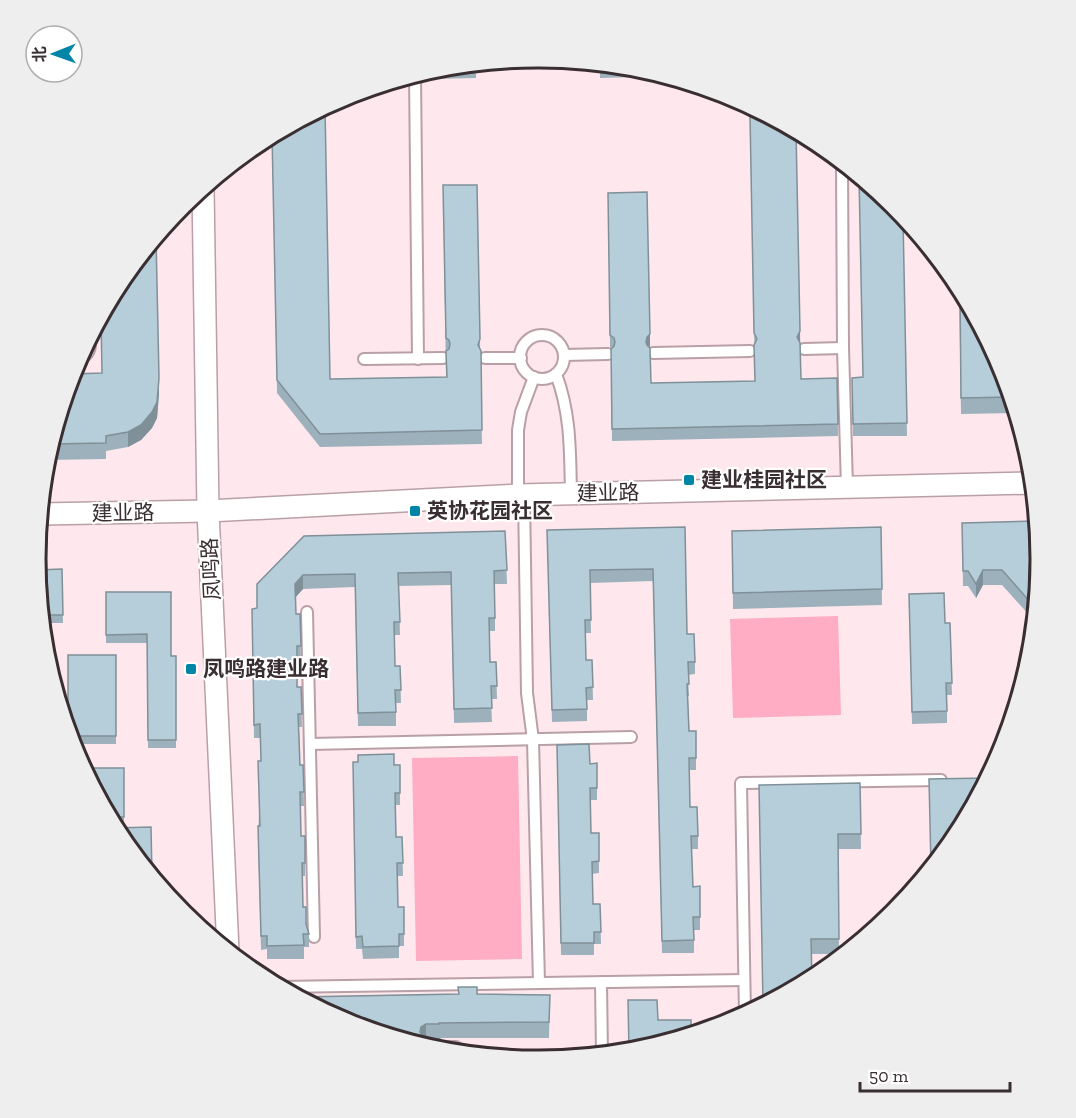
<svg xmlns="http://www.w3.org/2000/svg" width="1076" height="1118" font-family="'Zilla Slab','Noto Sans SC',serif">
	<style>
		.green { fill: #feadc4 }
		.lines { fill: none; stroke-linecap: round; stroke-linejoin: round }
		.lane-casing { stroke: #b9a0a6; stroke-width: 14 }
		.street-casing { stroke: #b9a0a6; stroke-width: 24 }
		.lane { stroke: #fff; stroke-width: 10 }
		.street { stroke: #fff; stroke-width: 21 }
		.wall { fill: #9cb1bb }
		.shaded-wall { fill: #7f9098 }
		.building { fill: #b5ced9; stroke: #7f9098; stroke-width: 1.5 }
		.poi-dot { fill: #0085a7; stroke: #fff; stroke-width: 2 }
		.labels { text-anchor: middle; stroke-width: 4.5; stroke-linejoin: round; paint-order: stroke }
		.poi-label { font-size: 21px; font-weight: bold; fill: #392e31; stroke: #fff; text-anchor: start }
		.street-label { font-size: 21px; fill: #392e31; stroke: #fff }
		.rim { fill: none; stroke: #392e31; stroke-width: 3 }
	</style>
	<rect width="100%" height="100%" fill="#fee8ed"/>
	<g class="green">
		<polygon points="838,616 841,715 733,718 730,619"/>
		<polygon points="518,756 522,959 416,961 412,758"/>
	</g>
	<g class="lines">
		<defs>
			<g id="lane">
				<polyline points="415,74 418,359"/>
				<polyline points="842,162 843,348 847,487"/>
				<circle cx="542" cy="357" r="22"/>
				<polyline points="804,349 843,348"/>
				<polyline points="653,353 750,351"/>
				<polyline points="564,355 608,354"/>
				<polyline points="485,358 521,358"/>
				<polyline points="364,359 443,358"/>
				<path d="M77,361c12,-6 14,-11 13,-24"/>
				<path d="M556,374c15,40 14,77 15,120"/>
				<polyline points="518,495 518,430 521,412 534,377"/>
				<polyline points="524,495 527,693 533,740 539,983"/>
				<polyline points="307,612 314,937"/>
				<polyline points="310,744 631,737"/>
				<polyline points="601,982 602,1055"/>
				<polyline points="279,987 744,980"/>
				<polyline points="745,1015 741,783 941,780"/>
				<polyline points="427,1047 456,1047 456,1053"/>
			</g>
			<g id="street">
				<polyline points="203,188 208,511 228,951"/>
				<polyline points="40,514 208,511 518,495 1032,483"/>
			</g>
		</defs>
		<use href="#lane" class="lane-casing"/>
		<use href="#street" class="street-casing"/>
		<use href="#lane" class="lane"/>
		<use href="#street" class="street"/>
	</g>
	<g class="wall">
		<polygon points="476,63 476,78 433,79 433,69 440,67"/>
		<polygon points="600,63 638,67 638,77 600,78"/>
		<polygon points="750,116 796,130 801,379 837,378 838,436 612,441 611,361 612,348 610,347 608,193 650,346 649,347 651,383 755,381"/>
		<polygon points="272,135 330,379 446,377 443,185 477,185 482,444 320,447 277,393"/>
		<polygon points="903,217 907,436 853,436 852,378 863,377"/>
		<polygon points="959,288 1002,367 1016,413 961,414"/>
		<polygon points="72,374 159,394 157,418 152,428 141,440 128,447 106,451 106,459 46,460"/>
		<polygon points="962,523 1040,559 1034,617 1031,617 1002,585 983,585 976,598 968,586 963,586"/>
		<polygon points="685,527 687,634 695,662 695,674 688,675 689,696 688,696 689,731 696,731 696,770 690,770 690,807 698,836 698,849 692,849 693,887 700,917 700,930 694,930 694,953 662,953 653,581 590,583 591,633 585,633 586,660 592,660 593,700 587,700 587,721 552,722 547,530"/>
		<polygon points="881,527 882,605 733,609 732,531"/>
		<polygon points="505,531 507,584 495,584 495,631 490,631 490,662 496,662 497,699 491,699 492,722 454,723 451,585 399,586 400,635 394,635 395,666 400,666 401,703 396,703 396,726 358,726 355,587 303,589 295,597 296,614 300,614 301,659 297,659 297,687 301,687 302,727 299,727 300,765 303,765 304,806 300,806 301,836 305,836 305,876 302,876 303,907 309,934 309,947 304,947 304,959 267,959 267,949 261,950 258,840 261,761 260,738 254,738 252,609 257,608 257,584"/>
		<polygon points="62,569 63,623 42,623 37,570"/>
		<polygon points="106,592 171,656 176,656 176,748 148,748 147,643 106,643"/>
		<polygon points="909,594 945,623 950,623 952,695 947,695 947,723 912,724"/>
		<polygon points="116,655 116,744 72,744 68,731"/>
		<polygon points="557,745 590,764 597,763 597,800 590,800 591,833 599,833 599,873 592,874 593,904 600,904 601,944 594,944 594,955 561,955"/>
		<polygon points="353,762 400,765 400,805 396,805 396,837 402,837 403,876 397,876 398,907 404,907 404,946 399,946 399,958 363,959 362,949 356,949"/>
		<polygon points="124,768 124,827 115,827 84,770"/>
		<polygon points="860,783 861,849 838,849 839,954 811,954 762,1005"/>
		<polygon points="477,994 550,995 549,1038 439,1038 440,1051 346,1023"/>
	</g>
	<g class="shaded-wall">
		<polygon points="800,331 800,343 797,337"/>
		<polygon points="650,334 650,346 647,349 646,342 647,337"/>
		<polygon points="159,378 159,394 157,418 152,428 141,440 128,447 128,432"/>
		<polygon points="983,570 983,585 976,598 976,584"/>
		<polygon points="303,575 303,589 295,598 295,584"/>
		<polygon points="426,1024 426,1040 421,1043 420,1032 421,1027"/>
	</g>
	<g class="building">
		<polygon points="476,63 476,66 440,67"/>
		<polygon points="600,63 619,65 600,65"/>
		<polygon points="325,107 330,379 447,377 446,351 449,349 450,344 449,340 446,338 443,185 477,185 480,339 478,345 481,351 482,430 320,434 277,380 272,134"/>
		<polygon points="768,115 796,130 800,331 797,337 800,343 801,379 837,378 838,424 612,429 611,349 614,346 615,342 614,338 610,335 608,193 647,192 650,334 647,337 646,342 647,345 650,348 651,383 755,381 754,345 757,339 754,333 750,116"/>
		<polygon points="859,176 893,204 903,217 907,423 853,424 852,378 863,377"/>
		<polygon points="156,237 159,378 157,402 152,412 141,425 128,432 106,436 106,443 51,444 72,374 102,373 101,317 121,280"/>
		<polygon points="960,288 1002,367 1011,397 961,398"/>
		<polygon points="1036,521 1040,559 1036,602 1031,603 1002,570 983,570 976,584 968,571 963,571 962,523"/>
		<polygon points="685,527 687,634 694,634 695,662 688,662 689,684 687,684 689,731 696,731 696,758 689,758 690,807 697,807 698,836 691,836 693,887 700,886 700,917 693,917 694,940 662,941 653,569 590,570 591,620 585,620 586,660 592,660 593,687 586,688 587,709 552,710 547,530"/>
		<polygon points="881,527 882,589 733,593 732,531"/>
		<polygon points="505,531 507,570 494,571 495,618 489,618 490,662 496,662 497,686 491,686 492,708 454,709 451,572 398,573 400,622 394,622 395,666 400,666 401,690 395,690 396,712 358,713 355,574 303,575 295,584 296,614 300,614 301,646 297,646 297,687 301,687 302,714 298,714 300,765 303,765 304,792 300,792 301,836 305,836 305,863 302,863 303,907 306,907 306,924 309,934 303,934 304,945 267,946 267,936 261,936 258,826 260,826 258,761 261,761 260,724 254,725 252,609 257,608 257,584 304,536"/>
		<polygon points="62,569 63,615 41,615 37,570"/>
		<polygon points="106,592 171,592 171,656 176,656 176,740 148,740 147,634 106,635"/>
		<polygon points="944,593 945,623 950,623 952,683 946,683 947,711 912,712 909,594"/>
		<polygon points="68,655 116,655 116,736 70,736 68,731"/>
		<polygon points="589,744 590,764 597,763 597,788 590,788 591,833 599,833 599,861 592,862 593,904 600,904 601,932 594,932 594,943 561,943 557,745"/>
		<polygon points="394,754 394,765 400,765 400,793 395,793 396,837 402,837 403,863 397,863 398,907 404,907 404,934 399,934 399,946 363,947 362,936 356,937 353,762 358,762 358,755"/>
		<polygon points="93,768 124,768 124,817 110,817 84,770 93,770"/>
		<polygon points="987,778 955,838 931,868 929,779"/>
		<polygon points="860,783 861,834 838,834 839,939 811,939 812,979 763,1005 759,785"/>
		<polygon points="151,827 152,876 120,838 115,828"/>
		<polygon points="458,987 477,987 477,994 550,995 549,1022 439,1023 439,1024 426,1024 421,1027 420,1032 423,1037 440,1039 440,1051 346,1023 298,997 459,994"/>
		<polygon points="628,1000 657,1000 658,1020 691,1020 691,1035 636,1051 629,1052"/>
	</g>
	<g class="poi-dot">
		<rect x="683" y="474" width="12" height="12" rx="3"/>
		<rect x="409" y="505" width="12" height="12" rx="3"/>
		<rect x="185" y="663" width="12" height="12" rx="3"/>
	</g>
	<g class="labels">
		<g class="poi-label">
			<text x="701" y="487">建业桂园社区</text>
			<text x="427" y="518">英协花园社区</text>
			<text x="203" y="676">凤鸣路建业路</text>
		</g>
		<g class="street-label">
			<text transform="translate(608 493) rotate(-1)" y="7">建业路</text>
			<text transform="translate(123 513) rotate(-1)" y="7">建业路</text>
			<text transform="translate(211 569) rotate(-93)" y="7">凤鸣路</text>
		</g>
	</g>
	<path d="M0 0H1076V1118H0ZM537 68H539A491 491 0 0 1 1030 559V559A491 491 0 0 1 539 1050H537A491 491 0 0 1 46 559V559A491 491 0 0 1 537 68Z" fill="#efeeef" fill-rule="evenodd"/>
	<path class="rim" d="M537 68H539A491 491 0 0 1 1030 559V559A491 491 0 0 1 539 1050H537A491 491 0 0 1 46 559V559A491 491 0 0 1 537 68Z"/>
	<g transform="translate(54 54) rotate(269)"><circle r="28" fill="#ffffff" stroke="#b0abad" stroke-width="1.5"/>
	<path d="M0-4.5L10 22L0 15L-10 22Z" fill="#0085a7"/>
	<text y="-9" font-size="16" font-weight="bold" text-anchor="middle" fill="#392e31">北</text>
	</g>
	<path d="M860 1082v9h150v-9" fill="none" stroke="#392e31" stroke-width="3"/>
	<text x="869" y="1082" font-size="18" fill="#392e31" stroke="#ffffff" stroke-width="4.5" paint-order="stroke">50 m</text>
</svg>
